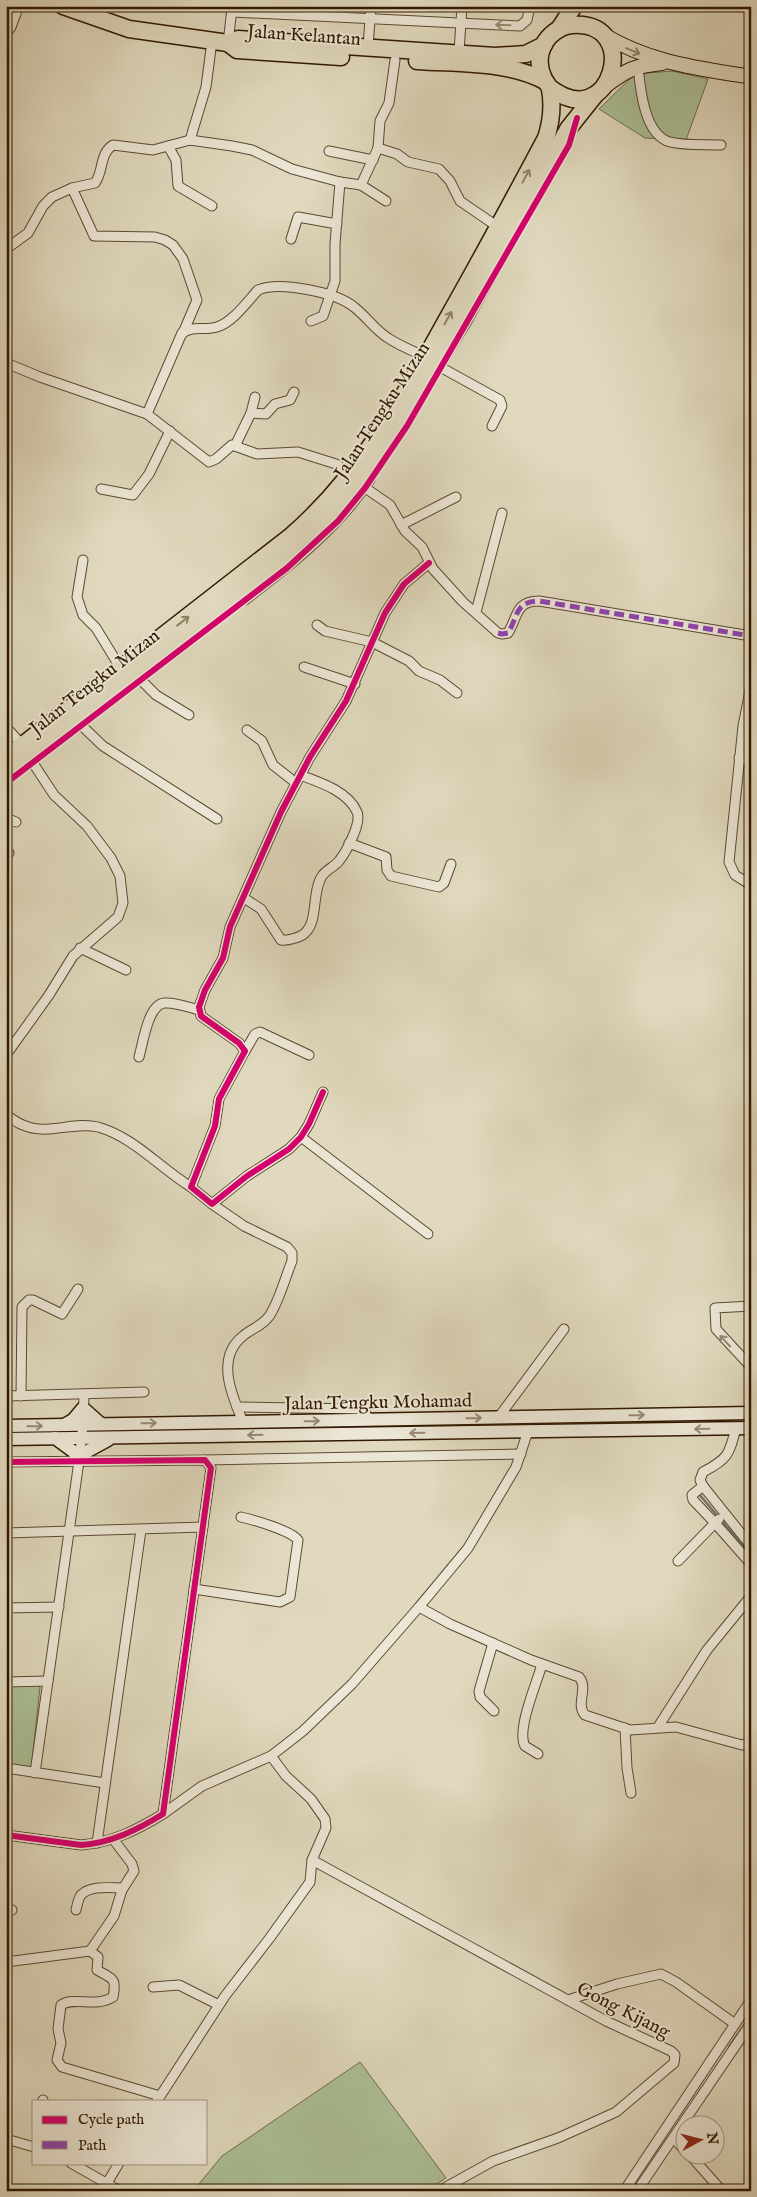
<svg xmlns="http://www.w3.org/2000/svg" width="757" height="2197" font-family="'IM FELL English',serif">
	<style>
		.green { fill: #acc097; stroke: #6e6c4c }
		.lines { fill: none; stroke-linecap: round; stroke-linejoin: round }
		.stream { stroke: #6d796e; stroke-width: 2.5 }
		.street-casing { stroke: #5d4830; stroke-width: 11 }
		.secondary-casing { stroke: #311800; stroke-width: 15 }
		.primary-casing { stroke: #311800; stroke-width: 16 }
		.highway-casing { stroke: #311800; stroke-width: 19 }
		.street { stroke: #ebe6d5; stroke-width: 9 }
		.secondary { stroke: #ebe6d5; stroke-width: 12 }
		.primary { stroke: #e0d9be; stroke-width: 14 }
		.highway { stroke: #e0d9be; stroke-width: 16 }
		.quiet { stroke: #8e44ad; stroke-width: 5; stroke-dasharray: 10 5; stroke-linecap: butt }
		.cycleway-casing { stroke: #ebe6d5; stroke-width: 9 }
		.cycleway { stroke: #d6006c; stroke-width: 6 }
		.oneway { stroke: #978975 }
		.oneway2 { stroke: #918268 }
		.labels { text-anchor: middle; stroke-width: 4; stroke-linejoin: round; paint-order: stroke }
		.street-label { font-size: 19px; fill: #311800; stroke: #ebe6d5 }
	</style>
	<rect width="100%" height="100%" fill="#e0d9be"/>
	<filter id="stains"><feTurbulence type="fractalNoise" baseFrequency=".004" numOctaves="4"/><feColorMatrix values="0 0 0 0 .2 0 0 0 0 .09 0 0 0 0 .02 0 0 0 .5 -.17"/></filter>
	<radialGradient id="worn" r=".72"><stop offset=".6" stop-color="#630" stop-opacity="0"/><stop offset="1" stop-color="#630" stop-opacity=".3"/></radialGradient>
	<g class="green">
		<polygon points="672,71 708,79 686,140 645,138 599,109 635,74"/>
		<polygon points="36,1684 40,1687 31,1771 6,1766 6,1685"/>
		<polygon points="360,2062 446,2178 426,2191 198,2191 199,2184 222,2156"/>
	</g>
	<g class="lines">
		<g class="stream">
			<polyline points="698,1493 751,1555"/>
			<polyline points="729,2047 751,2015"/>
		</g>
		<defs>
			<g id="street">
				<polyline points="232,12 520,26 527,20 530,6"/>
				<polyline points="6,34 11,27 19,6"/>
				<polyline points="228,43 232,8"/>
				<polyline points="368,47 371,6"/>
				<polyline points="459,52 462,6"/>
				<path d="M638,66c2,21 6,69 32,76 16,4 35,2 51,3"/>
				<polyline points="190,140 206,87 212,41"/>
				<polyline points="168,146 176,160 178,186 212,206"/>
				<polyline points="378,148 397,154 408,162 439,169 450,181 460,201 498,227"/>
				<polyline points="329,151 373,160"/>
				<polyline points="361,185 386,201"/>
				<polyline points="72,188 94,236 155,237 165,240 173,245 183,259 197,300 183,333"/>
				<polyline points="291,239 298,217 337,224"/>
				<path d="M6,249l22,-16 15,-27 9,-9 20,-9 23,-5c9,-12 4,-29 18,-38l40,5 37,-10 42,6 20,4 40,19 48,13 21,3 17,-37 2,-27 9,-18 6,-43"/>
				<polyline points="311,321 323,316 335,281 335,244 340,182"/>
				<polyline points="6,363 40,377 147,414 209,462 216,459 232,445 257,454 298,452 336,464 351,475"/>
				<polyline points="442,368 500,400 502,406 492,426"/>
				<polyline points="251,413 266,414 275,404 290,400 294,392"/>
				<path d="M147,414l35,-81c12,-8 22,-2 35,-6 16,-5 30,-25 41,-37 21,-9 78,2 96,17 12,9 21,23 34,31 12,8 25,13 38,19"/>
				<polyline points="235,446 251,413 255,397"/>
				<path d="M361,485l29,20 15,26 17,16 11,22 30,33 35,31 4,1 6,-1c10,-16 7,-32 31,-32l212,35"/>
				<polyline points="101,489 133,495 149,474 170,431"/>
				<polyline points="401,525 456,497"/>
				<polyline points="83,560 77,597 83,615 96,628 121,669"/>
				<path d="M245,600c46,-35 92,-71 125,-120"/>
				<polyline points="476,612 502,513"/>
				<polyline points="317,625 325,631 372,642 409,661 419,671 440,680 457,693"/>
				<polyline points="304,667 355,684"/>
				<polyline points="141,680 156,695 189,715"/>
				<polyline points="751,686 743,726 729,862 735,875 751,885"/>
				<polyline points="81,725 103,746 217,819"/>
				<polyline points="6,727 23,746"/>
				<polyline points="247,730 262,741 273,765 296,783"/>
				<polyline points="739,758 751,762"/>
				<polyline points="6,818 16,822"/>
				<polyline points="349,843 386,857 387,870 391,876 439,887 444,883 451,864"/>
				<polyline points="6,852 9,853"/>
				<path d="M244,898l17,11 20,31c7,1 21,-3 25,-8 12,-12 6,-41 16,-56 4,-6 12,-9 17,-15 7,-9 23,-38 18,-49 -9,-21 -38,-30 -57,-37"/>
				<polyline points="80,948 126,970"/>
				<polyline points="245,1051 255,1034 260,1032 309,1055"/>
				<polyline points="6,1055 49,995 73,956 118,917 123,903 120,876 111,858 87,826 54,795 33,763"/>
				<path d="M139,1057c4,-14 9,-52 25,-54 11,-1 24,4 35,7"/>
				<polyline points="323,1092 309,1124 301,1137 289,1149 247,1176 212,1204 191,1187 215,1126 219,1099 245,1051 239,1043 201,1016 199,1007 205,990 223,958 230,927 281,812 310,757 346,701 385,613 404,584 429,563"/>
				<path d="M6,1115c5,3 11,8 17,10 24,11 50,-4 75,2 36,10 63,42 93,60"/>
				<polyline points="301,1137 428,1234"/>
				<path d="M212,1204l32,22 43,21 5,6v8c-7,17 -12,38 -22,54 -7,11 -18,13 -27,21 -28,22 -11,60 0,86"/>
				<polyline points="751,1306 715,1308 716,1329 751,1367"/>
				<polyline points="6,1396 144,1392"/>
				<polyline points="21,1396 22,1307 29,1300 33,1300 62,1314 78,1289"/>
				<polyline points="237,1407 361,1409 366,1414 366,1420"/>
				<polyline points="498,1418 564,1329"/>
				<path d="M736,1428c-7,27 -8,31 -33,44l-3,8 3,6 48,60"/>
				<path d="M528,1431l-12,36 -48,81 -49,59 31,17 81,36 48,17c10,11 -4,27 6,38l45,15 46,-3 66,18 9,-3"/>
				<polyline points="205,1460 521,1454"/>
				<path d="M6,1462l199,-2 6,8 -48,346c-26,16 -52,29 -82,31l-75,-10"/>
				<polyline points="703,1486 692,1495 693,1500 715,1523 719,1519"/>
				<polyline points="6,1533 203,1527"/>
				<polyline points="678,1561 715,1523 751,1564"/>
				<path d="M194,1589l86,13 10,-5 8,-57c-6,-9 -44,-20 -57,-23"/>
				<polyline points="6,1608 59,1607"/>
				<polyline points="493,1643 479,1691 480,1697 494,1711"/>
				<polyline points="6,1682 48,1681"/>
				<polyline points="658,1727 707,1650 751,1596"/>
				<polyline points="625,1728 627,1768 631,1793"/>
				<path d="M538,1754l-13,-8c-9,-16 12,-63 17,-82"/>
				<polyline points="6,1768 105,1783"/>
				<polyline points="35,1773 79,1461 83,1424 84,1395"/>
				<polyline points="163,1814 202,1786 271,1756"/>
				<polyline points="97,1843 141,1530"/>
				<polyline points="312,1860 606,2021 671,2051 675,2055 674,2063 616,2112 558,2138 493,2161 439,2191"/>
				<polyline points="6,1909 12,1910"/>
				<path d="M76,1910c1,-4 2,-11 5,-15 9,-10 30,-7 42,-7"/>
				<polyline points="90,1951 114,1916 122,1890 134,1871 132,1864 113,1839"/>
				<path d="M6,1962l84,-11 8,6 -1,13c15,9 20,7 16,27 -17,11 -39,-1 -52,8l-3,24 3,14 -4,17 5,7 98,29"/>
				<polyline points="153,1987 179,1985 219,2005"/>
				<polyline points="568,2000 617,1984 661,1974 676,1982 735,2024"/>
				<polyline points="43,2101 43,2100"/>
				<polyline points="157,2101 225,1996 269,1939 310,1882 312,1860 326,1828 325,1819 311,1799 286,1776 271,1756 303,1731 352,1684 419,1607"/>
				<polyline points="674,2138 684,2150"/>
				<polyline points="6,2139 34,2147"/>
				<polyline points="689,2154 722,2191"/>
				<polyline points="71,2163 120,2191"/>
				<polyline points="107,2183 119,2163"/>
				<polyline points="624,2191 751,2000"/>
				<polyline points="637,2191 751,2023"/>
			</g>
			<g id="secondary">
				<polyline points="64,1425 73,1420 83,1408 101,1424"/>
				<polyline points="6,1426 751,1413"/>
				<polyline points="55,1438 74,1452 79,1461 86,1452 108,1440"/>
				<polyline points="6,1439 751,1428"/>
			</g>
			<g id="primary">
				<path d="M602,34c48,29 95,34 149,43"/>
				<path d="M605,86c23,-17 29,-20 57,-23"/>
			</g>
			<g id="highway">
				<polyline points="63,6 129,29 228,43 238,39 495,56 526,54 544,45"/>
				<polyline points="559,29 574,6"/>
				<polyline points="228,43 237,50 341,57"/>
				<path d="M417,61c43,3 90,0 128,20"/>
				<path d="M6,758l285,-222c68,-59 112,-137 155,-215 34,-60 67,-121 100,-183 5,-15 7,-32 4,-49 -1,-4 -4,-6 -6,-10 -5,-10 -6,-22 -1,-33 5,-11 17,-20 29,-21 71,-6 40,112 -23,62"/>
				<polyline points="6,774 242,593 319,529 374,465 463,320 568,129 595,95"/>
			</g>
		</defs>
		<use href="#street" class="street-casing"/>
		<use href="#secondary" class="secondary-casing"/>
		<use href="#primary" class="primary-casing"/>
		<use href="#highway" class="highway-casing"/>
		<use href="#street" class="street"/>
		<use href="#secondary" class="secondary"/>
		<use href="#primary" class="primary"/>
		<use href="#highway" class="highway"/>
		<path class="quiet" d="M498,633l4,1 6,-1c10,-16 7,-32 31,-32l212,35"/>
		<defs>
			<g id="cycleway">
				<polyline points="6,783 287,568 338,521 365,488 407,426 569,145 577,118"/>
				<polyline points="323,1092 309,1124 301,1137 289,1149 247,1176 212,1204 191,1187 215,1126 219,1099 245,1051 239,1043 201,1016 199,1007 205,990 223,958 230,927 281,812 310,757 346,701 385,613 404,584 429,563"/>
				<path d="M6,1462l199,-2 6,8 -48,346c-26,16 -52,29 -82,31l-75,-10"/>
			</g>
		</defs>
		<use href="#cycleway" class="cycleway-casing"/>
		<use href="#cycleway" class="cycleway"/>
	</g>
	<defs><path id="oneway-shaft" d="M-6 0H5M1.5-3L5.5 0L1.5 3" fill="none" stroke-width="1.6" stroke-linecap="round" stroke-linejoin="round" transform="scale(1.25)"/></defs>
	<g class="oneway">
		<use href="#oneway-shaft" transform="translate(503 25) rotate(-178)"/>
		<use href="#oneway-shaft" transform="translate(725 1341) rotate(-133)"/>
		<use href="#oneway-shaft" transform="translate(637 1415) rotate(-1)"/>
		<use href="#oneway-shaft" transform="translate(474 1418) rotate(-1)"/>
		<use href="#oneway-shaft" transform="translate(312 1421) rotate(-1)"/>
		<use href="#oneway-shaft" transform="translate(149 1423) rotate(-1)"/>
		<use href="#oneway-shaft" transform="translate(35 1426) rotate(-1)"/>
		<use href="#oneway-shaft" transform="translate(702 1429) rotate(179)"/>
		<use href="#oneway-shaft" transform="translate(417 1433) rotate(179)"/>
		<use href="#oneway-shaft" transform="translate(255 1435) rotate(179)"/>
	</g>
	<g class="oneway2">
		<use href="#oneway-shaft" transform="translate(633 51) rotate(22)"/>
		<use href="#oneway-shaft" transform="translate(526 176) rotate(-62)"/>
		<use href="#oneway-shaft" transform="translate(448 318) rotate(-61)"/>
		<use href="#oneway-shaft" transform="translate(183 621) rotate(-38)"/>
	</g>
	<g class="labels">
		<g class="street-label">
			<text transform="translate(304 34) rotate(4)" y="7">Jalan Kelantan</text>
			<text transform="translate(381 410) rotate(-57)" y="7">Jalan Tengku Mizan</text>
			<text transform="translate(94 681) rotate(-38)" y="7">Jalan Tengku Mizan</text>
			<text transform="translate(378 1401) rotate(-1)" y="7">Jalan Tengku Mohamad</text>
			<text transform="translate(624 2009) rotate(27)" y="7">Gong Kijang</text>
		</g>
	</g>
	<rect width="757" height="2197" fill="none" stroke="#e0d9be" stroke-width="25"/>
	<rect x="8" y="8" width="742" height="2182" fill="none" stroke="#311800" stroke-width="2.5"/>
	<rect x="12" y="12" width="732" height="2172" fill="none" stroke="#311800"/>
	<rect x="32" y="2100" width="175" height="65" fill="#ebe6d5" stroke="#a19480"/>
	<rect x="42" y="2116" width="25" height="8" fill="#d6006c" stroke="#a19480"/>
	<text x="78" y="2124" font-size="15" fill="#311800">Cycle path</text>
	<rect x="42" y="2141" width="25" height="8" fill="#8e44ad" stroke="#a19480"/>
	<text x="78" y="2150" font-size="15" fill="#311800">Path</text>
	<g transform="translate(700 2140) rotate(83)"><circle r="24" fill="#ebe6d5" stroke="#a19480"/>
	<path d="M0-4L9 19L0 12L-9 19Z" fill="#8f2418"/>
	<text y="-8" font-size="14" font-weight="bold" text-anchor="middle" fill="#311800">N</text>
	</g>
	<rect width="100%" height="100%" filter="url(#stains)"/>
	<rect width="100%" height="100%" fill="url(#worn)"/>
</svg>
